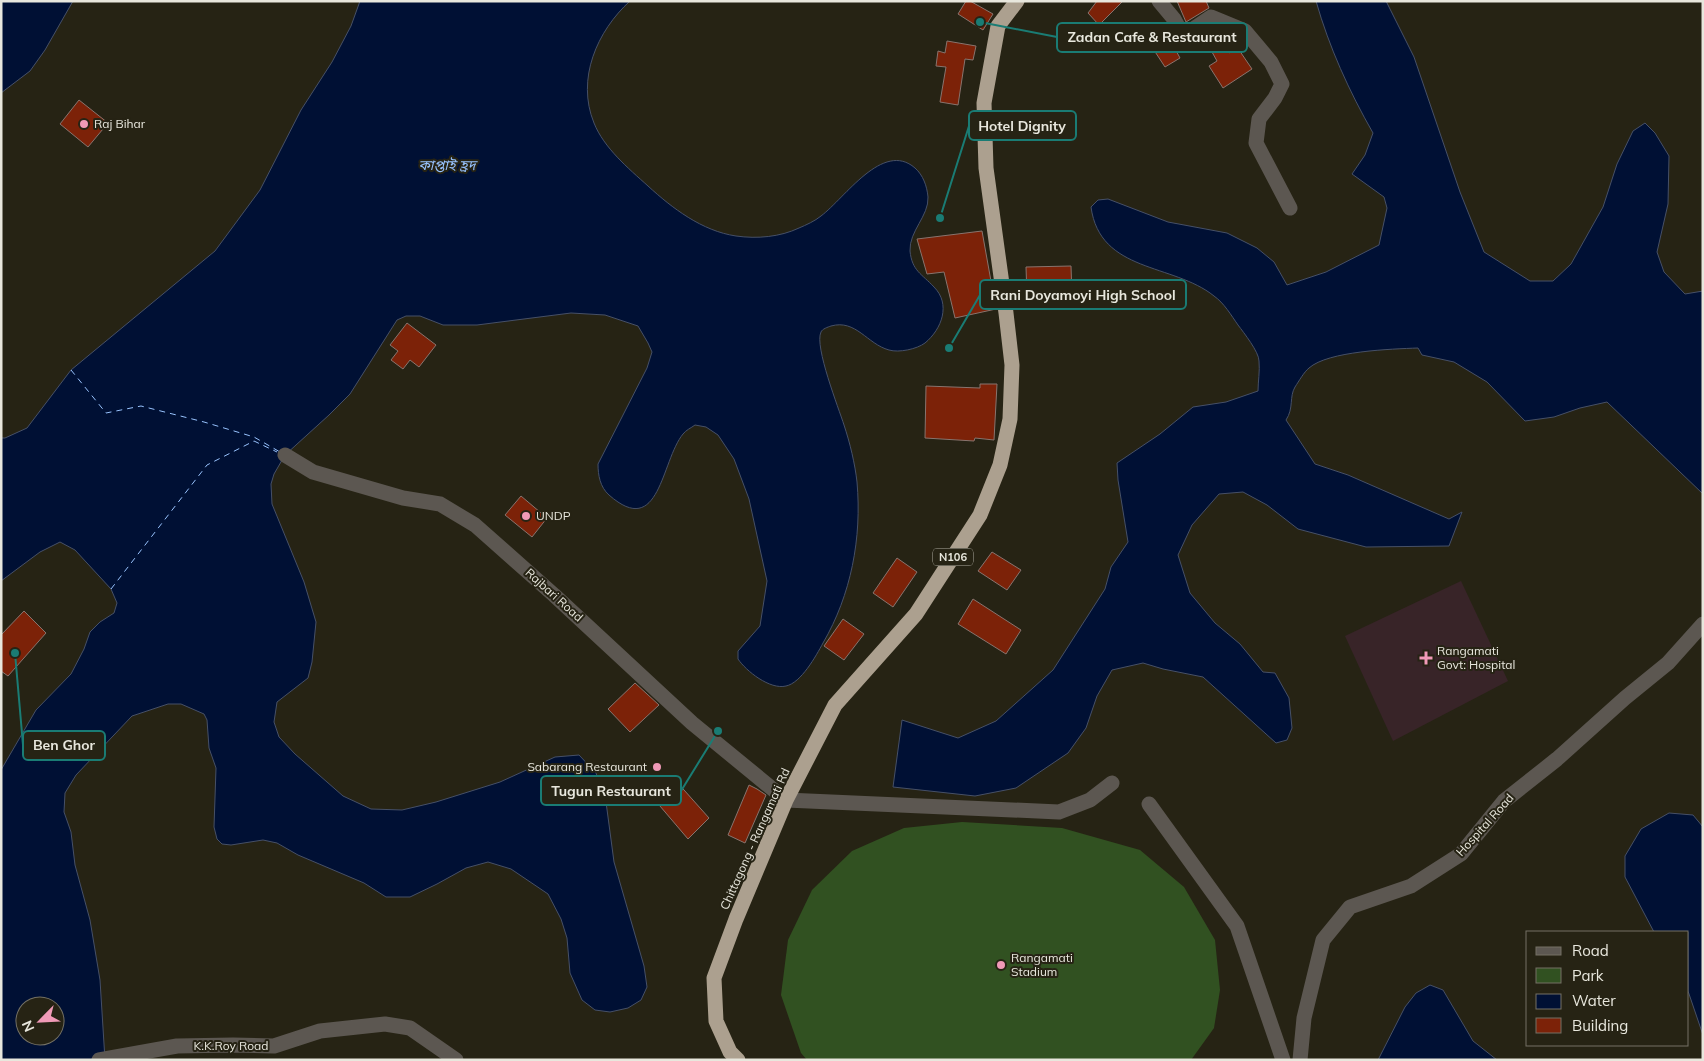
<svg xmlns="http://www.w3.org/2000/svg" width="1704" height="1061" font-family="Mulish,'Noto Sans Bengali',sans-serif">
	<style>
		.medical { fill: #382428 }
		.green { fill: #315121 }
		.water { fill: #001034; stroke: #465067; fill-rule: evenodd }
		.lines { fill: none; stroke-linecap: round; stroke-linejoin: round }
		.ferry { stroke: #98c3fe; stroke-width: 1; stroke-dasharray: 6 5; stroke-linecap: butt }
		.building { fill: #7c2208; stroke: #88746e }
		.minor { stroke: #5c5751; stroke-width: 15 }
		.highway { stroke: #aca08f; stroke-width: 15 }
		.poi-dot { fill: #f09ab7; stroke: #262314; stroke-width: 2 }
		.labels { text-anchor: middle; stroke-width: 4; stroke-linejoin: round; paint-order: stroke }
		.shield { fill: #262314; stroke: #aeaca1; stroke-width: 1 }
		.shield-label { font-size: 11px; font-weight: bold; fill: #e8e7dd }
		.poi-label { font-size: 12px; fill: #e8e7dd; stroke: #262314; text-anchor: start }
		.street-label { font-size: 12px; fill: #e8e7dd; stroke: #262314 }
		.water-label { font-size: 14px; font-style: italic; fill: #98c3fe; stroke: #262314 }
		.leader { fill: none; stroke: #1a7c74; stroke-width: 2 }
		.callout-dot { fill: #1a7c74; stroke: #262314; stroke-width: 2 }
		.callout { fill: #262314; stroke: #1a7c74; stroke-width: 2 }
		.callout-label { font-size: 14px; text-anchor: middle; font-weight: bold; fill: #e8e7dd }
	</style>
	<rect width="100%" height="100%" fill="#262314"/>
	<polygon class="medical" points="1461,581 1508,681 1393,741 1345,636"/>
	<polygon class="green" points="962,822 1062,828 1140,850 1184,887 1215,940 1220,990 1214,1028 1191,1060 807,1060 801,1053 781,995 788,940 812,890 852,851 904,828"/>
	<g class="water">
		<polygon points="1,1 73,1 45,50 30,71 1,93"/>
		<path d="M360,1h270c-33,30 -54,78 -36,122 10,25 34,45 54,63 24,22 54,45 88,50 21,3 44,1 63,-8 7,-3 16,-7 22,-12 24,-18 62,-76 94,-48 8,7 12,18 13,29 1,19 -19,34 -18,54 2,20 12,23 24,36 17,17 8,42 -9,56 -8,6 -26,10 -36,7 -22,-6 -33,-31 -58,-24 -3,1 -9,3 -10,6 -7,14 18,77 23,93 6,18 11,39 13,57 5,56 -6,113 -34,161 -7,13 -22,40 -37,43 -16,4 -40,-15 -48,-27v-8l22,-25 7,-45 -18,-82 -15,-40 -16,-24 -12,-8 -11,-2c-4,3 -9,5 -12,9 -22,27 -23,106 -74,61 -9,-8 -11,-20 -11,-31l49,-96 5,-16 -4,-9 -10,-17 -33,-11 -34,-2 -94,12h-34l-23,-9h-14l-9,4 -47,74 -21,21 -44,40 -11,19 -3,10 1,20 32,78 12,40 -4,40 -4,16 -31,24 -3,20 5,15 16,17 48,42 28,13 31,1 34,-8 64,-20 55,-25 24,-2 17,18 10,29 8,60 30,104 3,21 -6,13 -13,8 -18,4 -15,-2 -13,-10 -12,-27 -3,-35 -6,-19 -13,-25 -37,-25 -23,-7 -22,6 -29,16 -27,13h-24l-22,-14 -66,-28 -21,-12 -14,-3 -32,5 -9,-1 -5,-5 -3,-12 2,-59 -7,-20 -2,-28 -3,-6 -23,-10h-13l-36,12 -56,59 -11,18 -1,19 7,20 4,33 15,55 10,60 5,80h-104v-290l35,-60 35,-36 13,-25 6,-17 10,-10 14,-9 3,-10 -6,-14 -36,-39 -15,-8 -20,10 -39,29v-143h4l22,-10 44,-58 144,-119 45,-61 41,-80 31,-48 19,-36zM25,1006h30v30h-30z"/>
		<path d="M1316,1h70l28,56 46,135 24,60 46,29h23l18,-17 32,-57 14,-43 16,-33 12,-8 10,10 14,23 -1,48 -11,48 7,20 21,22 18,-3v203l-96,-92 -27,6 -26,9 -29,4 -38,-39 -33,-20 -32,-7 -4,-7c-26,1 -90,3 -109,20 -5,4 -10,13 -14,19 -6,10 -1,21 -9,33l29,44 33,11 101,44 13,-7 -13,34 -83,1 -68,-18 -31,-24 -24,-13 -24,2 -27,31 -14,30 12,38 25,30 25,21 23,28 12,1 14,25 3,30 -5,12 -11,3 -73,-66 -40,-8 -20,-6 -31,7 -15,26 -11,32 -18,25 -52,35 -41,8 -82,-9 9,-67 56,18 38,-17 57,-51 52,-81 6,-22 17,-25 -10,-62 -1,-17 43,-29 33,-27 33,-5 32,-11c0,-9 2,-20 1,-30 0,-9 -15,-28 -21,-36 -7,-10 -14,-22 -24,-29 -41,-33 -114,-23 -123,-89l7,-7 10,-1 60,23 59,11 30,15 17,14 13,23 39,-13 53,-27 8,-37 -3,-11 -32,-23 13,-19 8,-22c-24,-42 -44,-86 -57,-132z"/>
		<polygon points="1669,813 1693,815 1703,827 1703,1035 1688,991 1688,932 1654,932 1625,877 1625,856 1641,829"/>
		<polygon points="1430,985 1443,990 1473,1041 1497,1060 1378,1060 1405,1007 1416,993"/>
	</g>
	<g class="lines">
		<g class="ferry">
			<polyline points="71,370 106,413 141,406 204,422 254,437 280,452"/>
			<polyline points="111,589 207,465 254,441 277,452"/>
		</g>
	</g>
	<g class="building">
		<polygon points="966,1 970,1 993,14 983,30 958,14"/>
		<polygon points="1097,1 1123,1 1099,25 1088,13"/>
		<polygon points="1177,1 1206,1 1209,8 1186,22"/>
		<polygon points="1167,34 1180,58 1165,67 1150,44"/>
		<polygon points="947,41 976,46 973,60 965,59 958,105 940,102 946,67 936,66 938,51 945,53"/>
		<polygon points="1222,44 1229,53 1237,47 1252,69 1223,88 1209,66 1217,61 1212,52"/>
		<polygon points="79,100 108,123 88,147 60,124"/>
		<polygon points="982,231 996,309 955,318 944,272 927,274 917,239"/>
		<polygon points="1071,266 1072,296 1027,296 1026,267"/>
		<polygon points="407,323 436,345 419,367 410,360 403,369 391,360 398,351 390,345"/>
		<polygon points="980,384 997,384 994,440 975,438 974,441 925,438 926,386 980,388"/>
		<polygon points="521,496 547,518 532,537 505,515"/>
		<polygon points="992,552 1021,570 1007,590 978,571"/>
		<polygon points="897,558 917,572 893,607 873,593"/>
		<polygon points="973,599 1021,630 1006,654 958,624"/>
		<polygon points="24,611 46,633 8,676 1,671 1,635"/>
		<polygon points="843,619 864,634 844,660 824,646"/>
		<polygon points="635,683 659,705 630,732 608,709"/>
		<polygon points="676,781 709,818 688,839 654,799"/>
		<polygon points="749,785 757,789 766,795 745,843 728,835"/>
	</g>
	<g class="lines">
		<g class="minor">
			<polyline points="1159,1 1174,19 1183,36 1211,17 1245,31 1271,62 1282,84 1275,98 1259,119 1256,143 1290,208"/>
			<polyline points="285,455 313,472 403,498 440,504 475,525 554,595 692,723 786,800 1059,812 1090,800 1112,783"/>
			<polyline points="1149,804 1237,926 1283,1060"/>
			<polyline points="99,1060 177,1046 233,1045 274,1046 320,1031 385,1024 410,1028 456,1060"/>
			<polyline points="1300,1060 1304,1018 1323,940 1350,907 1411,886 1461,854 1504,801 1557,759 1625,698 1668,663 1703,624"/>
		</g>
		<polyline class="highway" points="738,1060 730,1052 716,1021 714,978 736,919 786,800 835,705 916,614 980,515 1000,465 1010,419 1012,365 1006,313 986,168 984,103 998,26 1017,1"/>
	</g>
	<g class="poi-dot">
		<circle cx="84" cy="124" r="5"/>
		<circle cx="526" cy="516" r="5"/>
		<path d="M1423.5 650.5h5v5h5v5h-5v5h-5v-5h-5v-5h5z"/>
		<circle cx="657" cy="767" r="5"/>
		<circle cx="1001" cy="965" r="5"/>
	</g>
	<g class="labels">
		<rect class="shield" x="933" y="548.5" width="40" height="17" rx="4"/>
		<g class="shield-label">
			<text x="953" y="561">N106</text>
		</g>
		<g class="poi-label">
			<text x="94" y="128">Raj Bihar</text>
			<text x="536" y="520">UNDP</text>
			<text x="1437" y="655">Rangamati<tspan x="1437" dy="14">Govt: Hospital</tspan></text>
			<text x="647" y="771" text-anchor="end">Sabarang Restaurant</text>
			<text x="1011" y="962">Rangamati<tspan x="1011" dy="14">Stadium</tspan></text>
		</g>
		<g class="street-label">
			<text transform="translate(554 595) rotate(42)" y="4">Rajbari Road</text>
			<text transform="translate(1485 825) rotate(-48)" y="4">Hospital Road</text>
			<text transform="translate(755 839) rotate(-66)" y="4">Chittagong - Rangamati Rd</text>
			<text x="231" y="1050">K.K.Roy Road</text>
		</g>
		<g class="water-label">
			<text x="447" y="170">কাপ্তাই হ্রদ</text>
		</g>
	</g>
	<path class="leader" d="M980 22L1057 37M940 218L969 126M949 348L980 295M15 653L23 745M718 731L681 791"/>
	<g class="callout-dot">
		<circle cx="980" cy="22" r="5"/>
		<circle cx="940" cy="218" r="5"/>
		<circle cx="949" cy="348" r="5"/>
		<circle cx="15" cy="653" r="5"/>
		<circle cx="718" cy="731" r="5"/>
	</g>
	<g class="callout">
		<rect x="1057" y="23" width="190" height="29" rx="5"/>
		<rect x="969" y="111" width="107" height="29" rx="5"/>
		<rect x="980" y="280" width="206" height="29" rx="5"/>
		<rect x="23" y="731" width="82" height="29" rx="5"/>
		<rect x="541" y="776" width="140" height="29" rx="5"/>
	</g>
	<g class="callout-label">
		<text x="1152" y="42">Zadan Cafe &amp; Restaurant</text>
		<text x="1022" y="131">Hotel Dignity</text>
		<text x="1083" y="300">Rani Doyamoyi High School</text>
		<text x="64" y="750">Ben Ghor</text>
		<text x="611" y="796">Tugun Restaurant</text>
	</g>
	<rect width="1704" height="1061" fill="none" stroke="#e8e7dd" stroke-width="5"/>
	<rect x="1526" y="931" width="162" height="115" fill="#262314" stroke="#747164"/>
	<rect x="1536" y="947" width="25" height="8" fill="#5c5751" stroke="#747164"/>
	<text x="1572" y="956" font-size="15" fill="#e8e7dd">Road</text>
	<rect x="1536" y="968" width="25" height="15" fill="#315121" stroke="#747164"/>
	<text x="1572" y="981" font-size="15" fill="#e8e7dd">Park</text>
	<rect x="1536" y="994" width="25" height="15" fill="#001034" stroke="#747164"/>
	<text x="1572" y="1006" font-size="15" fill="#e8e7dd">Water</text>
	<rect x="1536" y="1018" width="25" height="15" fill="#7c2208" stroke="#747164"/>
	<text x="1572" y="1031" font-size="15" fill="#e8e7dd">Building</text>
	<g transform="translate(40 1021) rotate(246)"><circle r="24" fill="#262314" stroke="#747164"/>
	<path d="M0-4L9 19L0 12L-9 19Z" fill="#f09ab7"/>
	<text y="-8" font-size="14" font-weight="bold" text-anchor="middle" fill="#e8e7dd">N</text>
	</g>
</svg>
